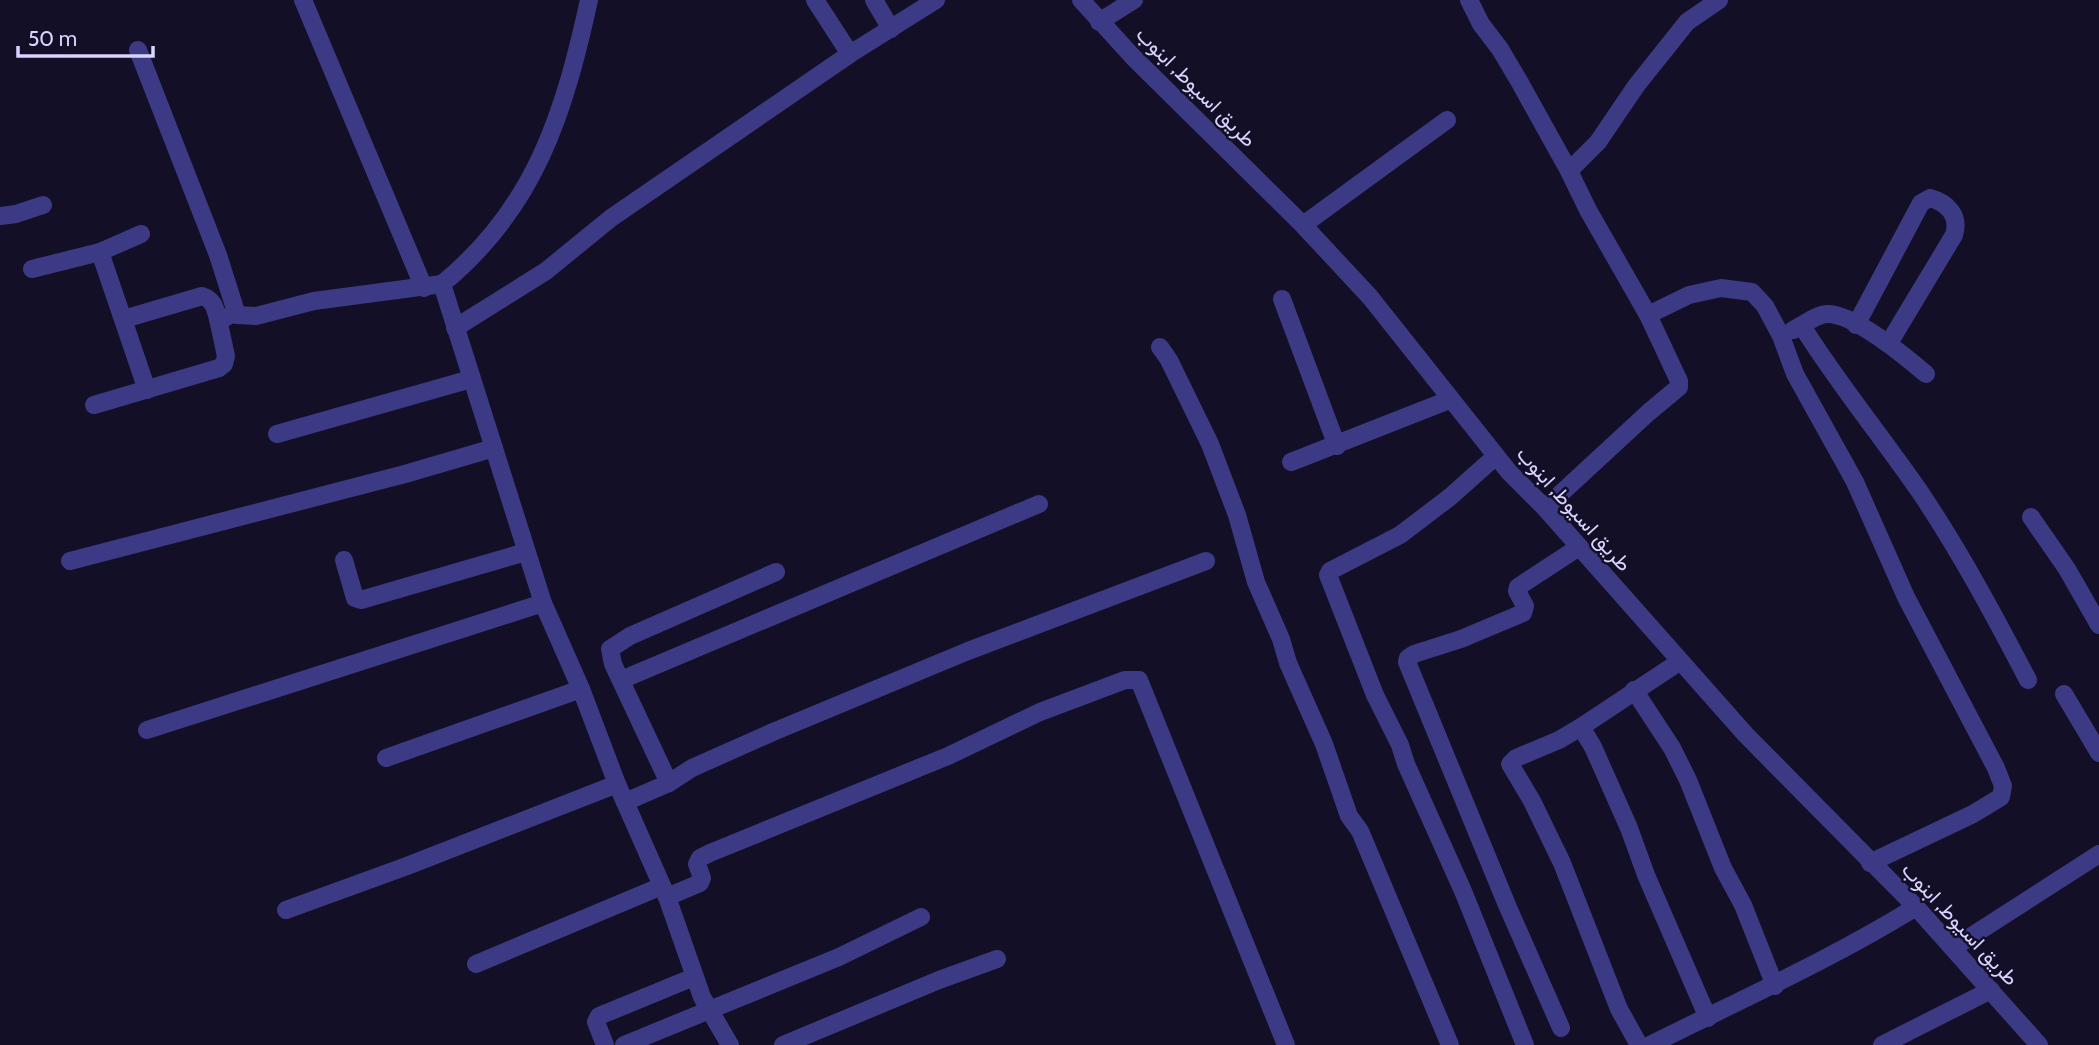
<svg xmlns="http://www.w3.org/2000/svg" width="2099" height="1045" font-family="Cabin,Vazirmatn,sans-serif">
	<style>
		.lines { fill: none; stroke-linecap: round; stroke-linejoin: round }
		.minor { stroke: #3d3a85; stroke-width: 18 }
		.labels { text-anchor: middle; stroke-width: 5; stroke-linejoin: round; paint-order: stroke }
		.street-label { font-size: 21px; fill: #d9d4ff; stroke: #130f26 }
	</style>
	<rect width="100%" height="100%" fill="#130f26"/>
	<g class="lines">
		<g class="minor">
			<polyline points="303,0 424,288"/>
			<path d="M589,0c-25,114 -54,208 -147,284l101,319 38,86 36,95 50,113 35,100 28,48"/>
			<polyline points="815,0 850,54"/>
			<polyline points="874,0 891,29"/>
			<polyline points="1081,0 1133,57 1303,225 1370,297 1509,472 1545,508 1746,735 1916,907 2039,1045"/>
			<polyline points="1469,0 1481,24 1500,49 1519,81 1569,171 1588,210 1648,315 1679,381 1679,387 1649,412 1545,508"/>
			<polyline points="1099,22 1134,0"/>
			<polyline points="138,50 218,255 237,315 256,316 314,301 442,284"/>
			<polyline points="1569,171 1598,142 1636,86 1687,22 1719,0"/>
			<polyline points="0,216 16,214 43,205"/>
			<polyline points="1303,225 1447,120"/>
			<polyline points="100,252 147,390"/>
			<polyline points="32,269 100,252 141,234"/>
			<polyline points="1282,299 1337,446"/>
			<polyline points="1648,315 1689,295 1721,288 1752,292 1765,306 1781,336 1795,374 1855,482 1906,597 1996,768 2003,786 2001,797 1973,814 1870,863"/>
			<path d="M124,319l78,-23c12,4 13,12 16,23l9,-2"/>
			<path d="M1856,325l65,-122 9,-5c18,5 30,18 24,37l-65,108"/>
			<path d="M1802,326c37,59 81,112 120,169 40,60 73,122 106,185"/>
			<polyline points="455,328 546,271 611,218 850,54 936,0"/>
			<path d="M1793,330c11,-5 23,-16 35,-16 26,0 78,43 98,60"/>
			<polyline points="1160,347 1169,360 1210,444 1237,515 1256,582 1281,639 1288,663 1324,744 1349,816 1360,831 1450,1045"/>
			<polyline points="94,405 219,368 224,364 226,356 218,319"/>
			<polyline points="277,434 471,379"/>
			<polyline points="1496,456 1450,497 1400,535 1330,571 1328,575 1375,695 1400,745 1406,764 1463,891 1525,1045"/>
			<polyline points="1291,462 1449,400"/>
			<polyline points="2031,517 2067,569 2099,625"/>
			<polyline points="344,560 355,598 361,600 526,552"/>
			<polyline points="70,561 405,474 494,448"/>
			<polyline points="1679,662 1581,727 1593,747 1629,828 1646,875 1708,1018"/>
			<polyline points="621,680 1039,504"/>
			<polyline points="1634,690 1672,748 1688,780 1723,868 1743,905 1775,986"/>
			<polyline points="2064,694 2099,753"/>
			<polyline points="1581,727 1559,740 1516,758 1510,764 1532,801 1562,863 1619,1009 1639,1045"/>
			<polyline points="147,730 543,603"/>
			<polyline points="386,758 581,689"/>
			<polyline points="669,783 613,664 610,649 630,636 776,572"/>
			<polyline points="625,802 669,783 692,768 773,732 968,651 1206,561"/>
			<polyline points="667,897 700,883 702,878 697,864 700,858 710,853 948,756 1040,712 1125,680 1139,680 1286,1045"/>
			<polyline points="286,910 407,866 617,784"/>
			<polyline points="1953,948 2099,854"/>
			<polyline points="476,964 662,886"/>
			<polyline points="1561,1028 1507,905 1407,662 1408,658 1414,654 1461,639 1523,613 1525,606 1517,591 1518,587 1579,547"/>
			<polyline points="605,1045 596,1022 599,1016 694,977"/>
			<polyline points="624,1045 839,957 921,917"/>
			<polyline points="783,1045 939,980 997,959"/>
			<path d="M1650,1045c90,-45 180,-85 266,-138"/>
			<polyline points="1882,1045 1991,990"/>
		</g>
	</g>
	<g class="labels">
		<g class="street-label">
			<text transform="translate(1196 87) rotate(45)" y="7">طريق اسيوط, ابنوب</text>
			<text transform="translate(1574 509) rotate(48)" y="7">طريق اسيوط, ابنوب</text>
			<text transform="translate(1960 924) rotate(47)" y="7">طريق اسيوط, ابنوب</text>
		</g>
	</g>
	<path d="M18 46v10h135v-10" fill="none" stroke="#d9d4ff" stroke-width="3.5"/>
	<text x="28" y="46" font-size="21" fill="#d9d4ff" stroke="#130f26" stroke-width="5" paint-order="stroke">50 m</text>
</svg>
